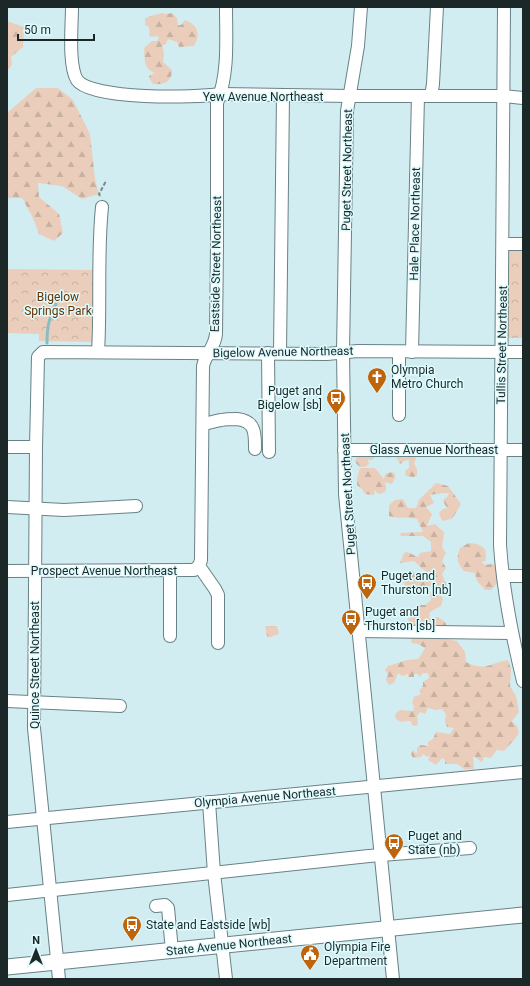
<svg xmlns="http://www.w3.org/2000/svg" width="530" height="986" font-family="Roboto,sans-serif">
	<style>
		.forest { fill: url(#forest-firs) }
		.park { fill: url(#park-crowns) }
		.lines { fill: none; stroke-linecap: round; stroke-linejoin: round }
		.stream { stroke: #87bec5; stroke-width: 3 }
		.minor-casing { stroke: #688285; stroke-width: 14 }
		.major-casing { stroke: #688285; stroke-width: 17 }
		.path { stroke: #788c8e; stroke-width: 2; stroke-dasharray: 4 2; stroke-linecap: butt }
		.minor { stroke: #fff; stroke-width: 12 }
		.major { stroke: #fff; stroke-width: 15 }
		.labels { text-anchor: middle; stroke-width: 3; stroke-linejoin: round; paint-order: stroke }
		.street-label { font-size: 12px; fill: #1c2728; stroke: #defbfe }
		.park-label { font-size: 12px; fill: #643306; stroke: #defbfe }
		.poi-label { font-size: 12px; fill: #1c2728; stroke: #defbfe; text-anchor: start }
	</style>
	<defs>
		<pattern id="forest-firs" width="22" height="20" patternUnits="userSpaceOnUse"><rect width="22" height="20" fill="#eacebb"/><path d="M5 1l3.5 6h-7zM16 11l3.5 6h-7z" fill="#c8b1a1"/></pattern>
		<pattern id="park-crowns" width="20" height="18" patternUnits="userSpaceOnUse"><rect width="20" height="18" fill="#eacebb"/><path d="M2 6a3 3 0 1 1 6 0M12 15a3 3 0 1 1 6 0" fill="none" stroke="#c8b1a1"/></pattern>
	</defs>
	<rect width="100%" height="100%" fill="#d1edf1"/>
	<g class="forest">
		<path d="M162,13l4,1 6,-1 5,5 1,7h3l4,-5c13,5 16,14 9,26l-15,1 -2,-5 -9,-3 -2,5 -4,2 2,8 -1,8 9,8c0,12 -8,15 -19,14l-4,-6v-2l6,-3c-12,-4 -10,-14 -11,-25l8,-7h5l2,-3 -3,-3 -1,2 -5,-1 -1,-9 -4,-2v-7z"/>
		<polygon points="7,21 24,27 23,47 11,57 12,65 7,71"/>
		<polygon points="36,88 58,88 73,100 90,134 95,179 99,194 82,199 62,186 38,183 39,197 59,214 63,233 54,241 39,234 33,218 22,198 7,198 7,113"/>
		<polygon points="400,454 414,454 416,459 414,463 417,470 417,475 414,477 406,476 405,471 409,468 409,460 404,461 400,464 396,457"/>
		<path d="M357,456h33l-1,2 -13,-2 -4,4h-4l1,4 -4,3c-5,0 -8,-1 -10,-6z"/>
		<path d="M360,468h15l9,11 1,-5 7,-2 3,2v4l-3,6 -7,-2c2,7 2,12 -7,12l-3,-4 -1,5 -9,-1 -3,-5 -5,-4v-7z"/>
		<path d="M436,483l12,3 13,18 -9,15 -10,2 -3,-8 4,-4 5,-1 -3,-3 -2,-5 5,-4 1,-3c-5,0 -15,1 -19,2l4,8 -8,4 6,7 -5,12 8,-2 9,8 -2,15 4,6 -4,8 4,7 -4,6 5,13 -7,7 3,5 -2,7 -11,6 -1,6 9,-1 7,5 3,8 -7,8 16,3 8,11 1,10c21,10 23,1 42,-2l3,9 -1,17 6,10 3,16 -7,9 5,5 2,7c-4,7 -10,12 -15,18l-7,-1 -6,8 -7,-1 -2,5 -9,-6 1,13h-10l-7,-5h-12v-4l-3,-2 -6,7 -8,-5 2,-4 -3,1 -4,-3 -2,3 -8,1 -2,-4 2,-4 4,4v-6l3,-3 8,1v-4l5,-3 3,-7 14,2 4,-6 -7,-1 -2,-7 1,-6 -4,-5 -6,1 -8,-2 -3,6 -5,-2 -3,4 1,8 -2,2 -4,-1 -1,-4c-7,0 -12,3 -16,-4l1,-4 4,-3 13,1 1,-5 -2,-3 2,-6 7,-3 -2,-3 4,-5v-4l6,-4 -1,-5h-5l-3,4 -2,-3h-4v3h-6v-3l-6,2 -4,-3 -4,10 -5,2 -3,-5 2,-6 -3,-4 3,-4 19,-6 11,-1 3,-4 4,-7 -7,-4 -7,-1 1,-8 -4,-16 9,-14h8l6,-5 -1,-7 6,-4 -5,-4 -10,8 -6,-5 -10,-1 -2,-10 10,-6c6,9 10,10 21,10l-3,-10 -5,1 -12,-11 -14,2 4,-10 3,-1 11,5 2,-4 11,-2v-9l-8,-6h-22l-1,-3 23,-1 -6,-13c-11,-2 -17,0 -28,-3v-11l6,-5 8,-1 5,9h8l3,-8z"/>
		<path d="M469,543c12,1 20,4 16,18l-4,1 4,3 6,-1 6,1 4,14 -10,11h-6l-8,-9 -2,-8 -11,-2c-7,-9 -8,-12 -4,-23z"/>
	</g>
	<g class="park">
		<rect x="505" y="247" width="18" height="91"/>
		<polygon points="7,269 93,270 92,342 39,341 39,334 7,333"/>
		<polygon points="265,626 277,626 279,634 271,637 267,637"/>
	</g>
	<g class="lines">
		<path class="stream" d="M47,343c0,-17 2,-24 9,-39"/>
		<defs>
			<g id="minor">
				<path d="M72,7c0,18 -4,58 5,73 14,20 119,18 143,14l129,2h154l20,2"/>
				<polyline points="361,7 358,46 347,111 343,352 345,494 393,979"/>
				<path d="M504,7l-4,538c3,47 12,91 23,136"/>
				<polyline points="431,96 433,84 437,7"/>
				<polyline points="503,244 523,244"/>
				<path d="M98,352c3,-48 -1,-97 4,-145"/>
				<polyline points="412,352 418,96"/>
				<polyline points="268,353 269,452"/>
				<polyline points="280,353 283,95"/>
				<polyline points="399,415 399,352"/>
				<path d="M203,424c7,-1 12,-3 18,-4 5,-1 11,-1 16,-1 19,2 18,15 18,30"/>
				<polyline points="7,447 36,447"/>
				<polyline points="344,450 523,450"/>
				<polyline points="7,507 64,510 136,506"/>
				<path d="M199,566l2,-6 2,-194c3,-13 12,-19 13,-32l1,-90v-141c12,-30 9,-64 9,-96"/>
				<polyline points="199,566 215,589 218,595 218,643"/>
				<polyline points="7,571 188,570 194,570 199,566"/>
				<polyline points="503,576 523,576"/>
				<polyline points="359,631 511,633"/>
				<polyline points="170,636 170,571"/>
				<polyline points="7,701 120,706"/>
				<polyline points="209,802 214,873 226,979"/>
				<polyline points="7,822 523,772"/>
				<polyline points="7,895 369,856 470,848"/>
				<polyline points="156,906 165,905 168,908 172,951"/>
				<polyline points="59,979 34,728 36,447 38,357 43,352 327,354 358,351 523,352"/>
			</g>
			<polyline id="major" points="7,967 523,915"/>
		</defs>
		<use href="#minor" class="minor-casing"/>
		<use href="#major" class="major-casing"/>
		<polyline class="path" points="100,196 99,194 106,181"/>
		<use href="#minor" class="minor"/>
		<use href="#major" class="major"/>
	</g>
	<defs>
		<symbol id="church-pin" viewBox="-11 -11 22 30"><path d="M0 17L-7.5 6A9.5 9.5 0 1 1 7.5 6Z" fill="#bf640a" stroke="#defbfe"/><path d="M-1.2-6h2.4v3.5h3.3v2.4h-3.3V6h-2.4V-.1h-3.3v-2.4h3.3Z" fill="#fff"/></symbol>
		<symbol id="bus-pin" viewBox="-11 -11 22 30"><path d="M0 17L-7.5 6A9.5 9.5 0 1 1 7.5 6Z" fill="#bf640a" stroke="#defbfe"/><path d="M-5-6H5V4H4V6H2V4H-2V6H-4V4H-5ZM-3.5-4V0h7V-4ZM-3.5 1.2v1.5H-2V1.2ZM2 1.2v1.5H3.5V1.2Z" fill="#fff"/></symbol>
		<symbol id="civic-pin" viewBox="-11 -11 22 30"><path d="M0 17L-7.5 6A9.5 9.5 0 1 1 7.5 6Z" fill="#bf640a" stroke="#defbfe"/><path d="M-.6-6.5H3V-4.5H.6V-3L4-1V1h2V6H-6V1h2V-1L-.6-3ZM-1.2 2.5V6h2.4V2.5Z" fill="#fff"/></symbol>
	</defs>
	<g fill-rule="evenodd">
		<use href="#church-pin" x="366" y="366" width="22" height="30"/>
		<use href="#bus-pin" x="325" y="387" width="22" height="30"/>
		<use href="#bus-pin" x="356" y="572" width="22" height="30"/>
		<use href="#bus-pin" x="340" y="608" width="22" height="30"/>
		<use href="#bus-pin" x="383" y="832" width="22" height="30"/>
		<use href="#bus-pin" x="121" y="914" width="22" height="30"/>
		<use href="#civic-pin" x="299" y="943" width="22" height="30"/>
	</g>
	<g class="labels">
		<g class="street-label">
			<text x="263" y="101">Yew Avenue Northeast</text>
			<text transform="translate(347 170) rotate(-89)" y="4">Puget Street Northeast</text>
			<text transform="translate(415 224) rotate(-89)" y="4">Hale Place Northeast</text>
			<text transform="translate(216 264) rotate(-89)" y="4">Eastside Street Northeast</text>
			<text transform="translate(502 345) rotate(-89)" y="4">Tullis Street Northeast</text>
			<text transform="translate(283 352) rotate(-1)" y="4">Bigelow Avenue Northeast</text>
			<text x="434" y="454">Glass Avenue Northeast</text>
			<text transform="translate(348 494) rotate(-93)" y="4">Puget Street Northeast</text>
			<text x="104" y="575">Prospect Avenue Northeast</text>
			<text transform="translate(35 665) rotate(-90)" y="4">Quince Street Northeast</text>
			<text transform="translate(265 797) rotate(-5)" y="4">Olympia Avenue Northeast</text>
			<text transform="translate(229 945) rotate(-6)" y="4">State Avenue Northeast</text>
		</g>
		<g class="park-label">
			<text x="58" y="301">Bigelow<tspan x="58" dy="14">Springs Park</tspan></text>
		</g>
		<g class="poi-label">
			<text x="391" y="374">Olympia<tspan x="391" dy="14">Metro Church</tspan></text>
			<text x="322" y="395" text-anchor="end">Puget and<tspan x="322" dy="14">Bigelow [sb]</tspan></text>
			<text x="381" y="580">Puget and<tspan x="381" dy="14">Thurston [nb]</tspan></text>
			<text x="365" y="616">Puget and<tspan x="365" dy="14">Thurston [sb]</tspan></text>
			<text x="408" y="840">Puget and<tspan x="408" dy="14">State (nb)</tspan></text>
			<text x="146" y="929">State and Eastside [wb]</text>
			<text x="324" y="951">Olympia Fire<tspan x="324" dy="14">Department</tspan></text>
		</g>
	</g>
	<rect width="530" height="986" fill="none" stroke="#1c2728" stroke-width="16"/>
	<g transform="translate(36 950)" stroke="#defbfe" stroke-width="3" paint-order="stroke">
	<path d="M0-3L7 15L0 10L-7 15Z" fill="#1c2728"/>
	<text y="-6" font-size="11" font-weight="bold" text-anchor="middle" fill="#1c2728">N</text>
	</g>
	<path d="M18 34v6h76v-6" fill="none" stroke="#1c2728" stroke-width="2"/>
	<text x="24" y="34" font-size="12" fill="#1c2728" stroke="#defbfe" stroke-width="3" paint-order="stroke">50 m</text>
</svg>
